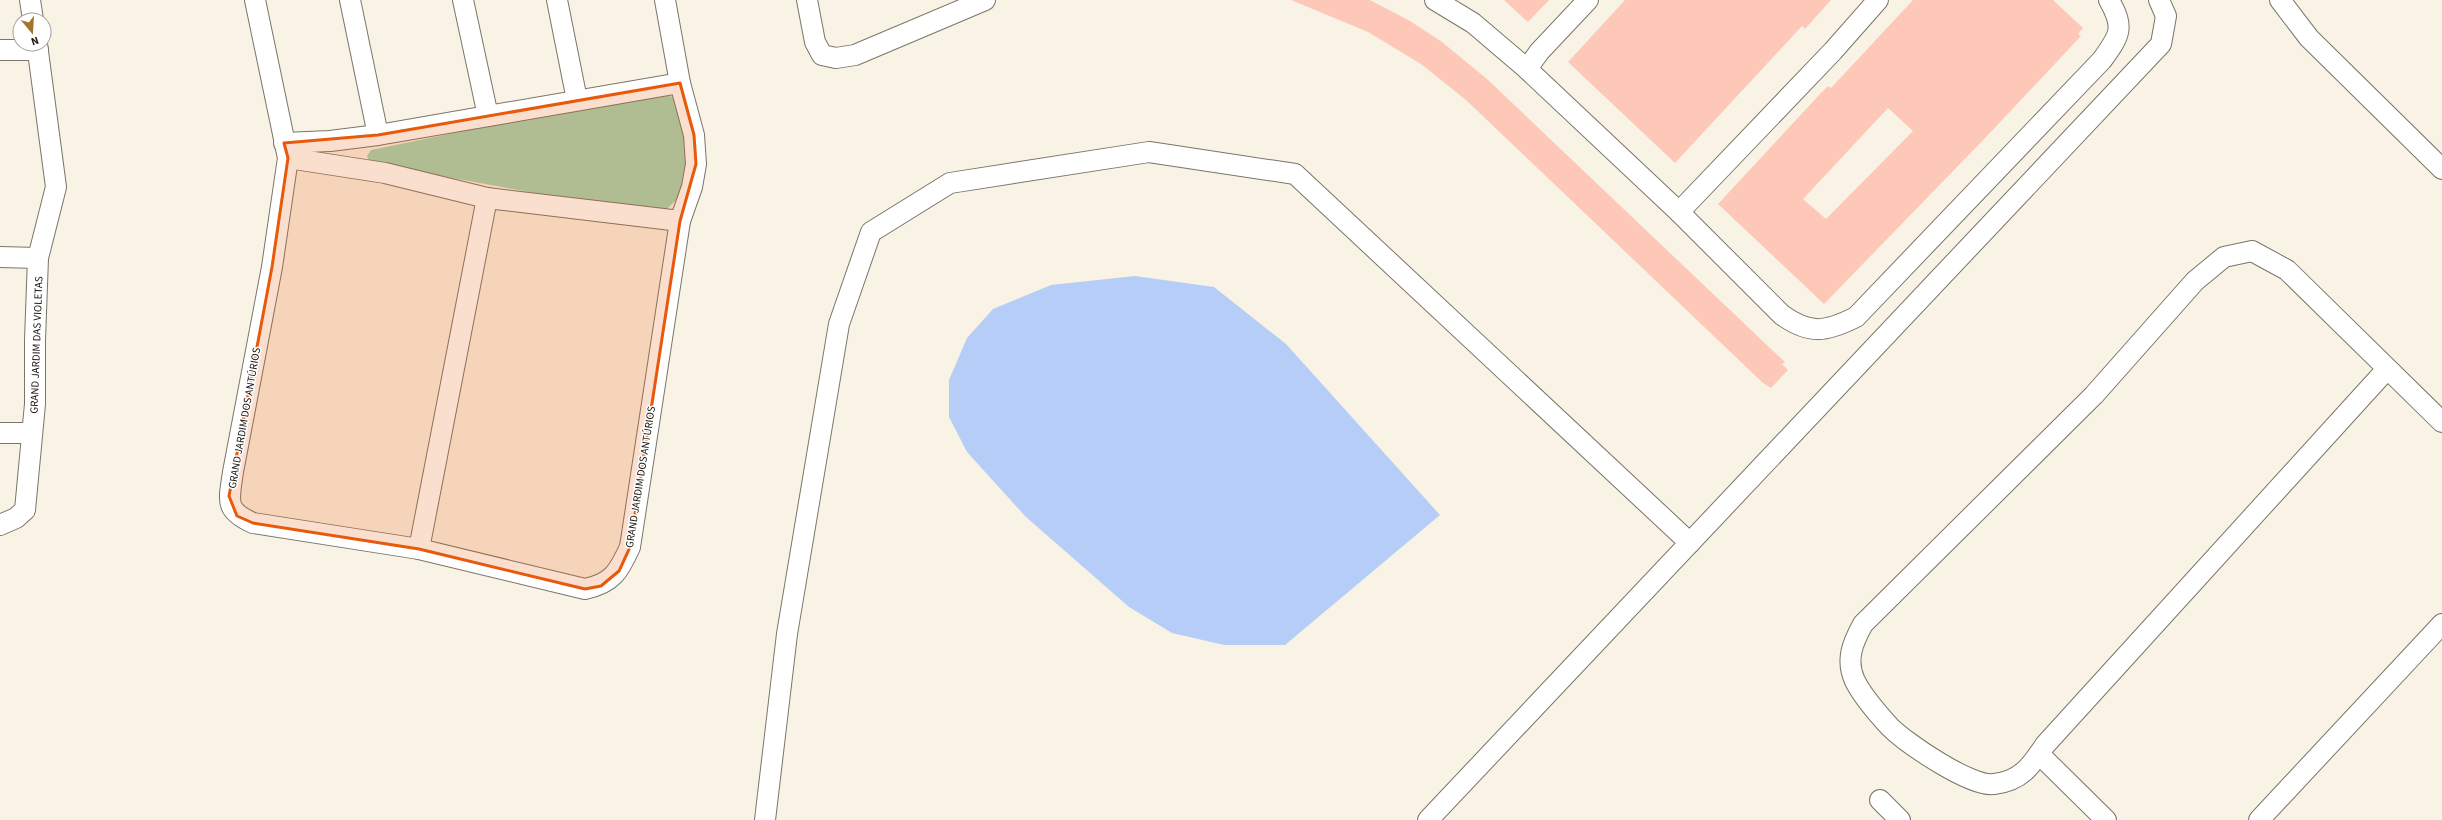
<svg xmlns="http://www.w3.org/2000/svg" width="2442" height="820" font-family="'Source Sans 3',sans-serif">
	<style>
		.green { fill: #a3d6b4 }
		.water { fill: #b6cdf7 }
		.building { fill: #fdc8b8; fill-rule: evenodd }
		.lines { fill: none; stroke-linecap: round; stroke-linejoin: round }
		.minor-casing { stroke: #7a7569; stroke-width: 22 }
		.minor { stroke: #fff; stroke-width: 20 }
		.marked { fill: #e8590c; fill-opacity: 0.2; stroke: #e8590c; stroke-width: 3; stroke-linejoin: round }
		.labels { text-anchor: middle; stroke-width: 3; stroke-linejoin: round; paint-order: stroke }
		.street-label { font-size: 11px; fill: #181611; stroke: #fff }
	</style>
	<rect width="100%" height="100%" fill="#f9f3e5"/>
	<polygon class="green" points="655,92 673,97 681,110 691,160 680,196 667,209 650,214 370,163 367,156 371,150"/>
	<polygon class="water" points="1135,276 1214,287 1286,344 1440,515 1285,645 1224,645 1172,633 1129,607 1026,517 967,452 949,417 949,380 967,338 993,309 1051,285"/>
	<g class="building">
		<polygon points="1291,0 1370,0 1410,21 1442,42 1487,79 1771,349 1785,362 1782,364 1788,370 1771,388 1763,383 1466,100 1421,64 1368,32"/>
		<polygon points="1504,0 1549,0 1528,22"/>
		<polygon points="1625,0 1831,0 1805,29 1802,26 1675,163 1568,62"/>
		<path d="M1913,0h140l30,28 -5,6 3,2 -93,99 -164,169 -106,-100 102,-110 8,-8 3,2zM1888,108l25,23 -87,88 -23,-20z"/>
	</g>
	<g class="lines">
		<defs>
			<g id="minor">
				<polyline points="30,0 33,20"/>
				<path d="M255,0l33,158 -16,109 -39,205c-4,29 -9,38 20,51l166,26 166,40c28,-6 34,-18 45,-42l50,-326 12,-34 4,-23 -2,-29 -14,-52 -15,-83"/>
				<polyline points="350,0 378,135"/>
				<polyline points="463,0 488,116"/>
				<polyline points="557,0 577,100"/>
				<polyline points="807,0 815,42 822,55 836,58 855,55 985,0"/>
				<path d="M1435,0l38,23 54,46 152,143 103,103c28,20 44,17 74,2l246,-257c18,-25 23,-32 7,-60"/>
				<polyline points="2280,0 2309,38 2442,169"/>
				<polyline points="0,50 38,50"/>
				<polyline points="1527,69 1539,52 1588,0"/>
				<polyline points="284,143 330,141 378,135 680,83"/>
				<polyline points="288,158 385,173 487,198 680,221"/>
				<polyline points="1679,212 1833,51 1878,0"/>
				<polyline points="0,257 38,258"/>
				<path d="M2387,369l-342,376c-14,21 -24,36 -51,39 -22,4 -88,-41 -104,-57 -12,-13 -27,-30 -35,-46 -10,-21 -2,-39 8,-57l231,-229 101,-114 29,-24 28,-6 35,19 155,152"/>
				<polyline points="0,433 32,433"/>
				<polyline points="0,525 16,518 25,510 35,404 35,340 38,258 56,187 37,44"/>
				<polyline points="419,549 487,198"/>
				<polyline points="2039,754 2106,820"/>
				<polyline points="1880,800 1900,820"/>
				<polyline points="765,820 787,634 839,324 871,232 950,183 1149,152 1295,174 1690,543"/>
				<polyline points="1428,820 2161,44 2166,16 2159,0"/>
				<polyline points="2259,820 2442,624"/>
			</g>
		</defs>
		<use href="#minor" class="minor-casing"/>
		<use href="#minor" class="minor"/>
	</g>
	<path class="marked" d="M680,83l14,52 2,29 -16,57 -50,326 -11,24 -18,15 -16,3 -166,-40 -166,-26 -16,-7 -8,-20 43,-229 16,-109 -4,-15 94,-8z"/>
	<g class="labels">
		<g class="street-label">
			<text transform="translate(36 345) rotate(-88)" y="4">GRAND JARDIM DAS VIOLETAS</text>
			<text transform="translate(244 418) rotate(-80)" y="4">GRAND JARDIM DOS ANTÚRIOS</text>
			<text transform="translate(640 477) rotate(-81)" y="4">GRAND JARDIM DOS ANTÚRIOS</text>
		</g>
	</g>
	<g transform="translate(32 32) rotate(162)"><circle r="19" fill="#ffffff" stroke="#a3a2a0"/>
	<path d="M0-3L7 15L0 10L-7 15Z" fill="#a57429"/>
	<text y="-6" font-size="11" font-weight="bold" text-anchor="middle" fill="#181611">N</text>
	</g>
</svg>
